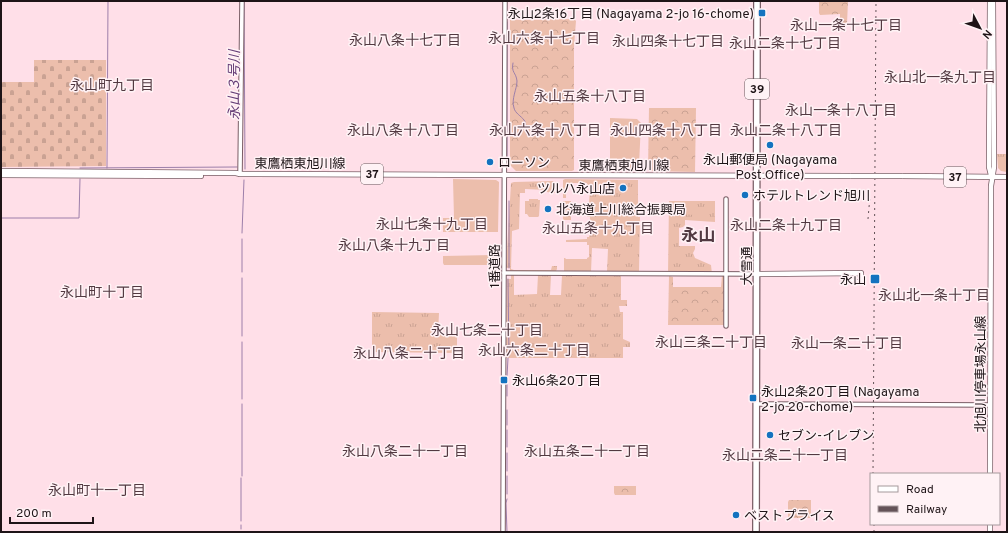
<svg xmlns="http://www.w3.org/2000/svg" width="1008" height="533" font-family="Overpass,'Noto Sans JP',sans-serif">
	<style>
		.grass { fill: url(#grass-tufts) }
		.forest { fill: url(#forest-crowns) }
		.cemetery { fill: url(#cemetery-stones) }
		.pitch { fill: #ecbeac }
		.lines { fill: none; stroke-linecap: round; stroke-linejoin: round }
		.stream { stroke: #9d7faa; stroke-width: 1 }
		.minor-casing { stroke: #7a5e66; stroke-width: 5.5 }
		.major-casing { stroke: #7a5e66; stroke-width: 6 }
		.highway-casing { stroke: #7a5e66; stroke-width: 8 }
		.minor { stroke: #fff; stroke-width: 3.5 }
		.major { stroke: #fff; stroke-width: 4.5 }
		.highway { stroke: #fff; stroke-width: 5.5 }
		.rail { stroke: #645358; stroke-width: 1; stroke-dasharray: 2 4; stroke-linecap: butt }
		.major-bridge-casing { stroke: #7a5e66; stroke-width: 6; stroke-linecap: butt }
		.major-bridge { stroke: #fff; stroke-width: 4.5 }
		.poi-dot { fill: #1473bf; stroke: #fff2f5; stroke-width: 1.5 }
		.labels { text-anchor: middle; stroke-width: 3; stroke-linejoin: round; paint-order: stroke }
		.shield { fill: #fff2f5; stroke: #62575a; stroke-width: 1 }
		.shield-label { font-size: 12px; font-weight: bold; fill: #1e1417 }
		.poi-label { font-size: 13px; fill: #1e1417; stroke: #fff2f5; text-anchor: start }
		.street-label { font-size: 13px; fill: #1e1417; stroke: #fff2f5 }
		.neighbourhood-label { font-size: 14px; fill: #523941; stroke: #fff2f5 }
		.water-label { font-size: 14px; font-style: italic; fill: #663e77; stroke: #fff2f5 }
		.district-label { font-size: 17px; font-weight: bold; fill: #523941; stroke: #fff2f5 }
	</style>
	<defs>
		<pattern id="grass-tufts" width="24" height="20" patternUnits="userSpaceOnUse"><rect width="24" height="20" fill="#ecbeac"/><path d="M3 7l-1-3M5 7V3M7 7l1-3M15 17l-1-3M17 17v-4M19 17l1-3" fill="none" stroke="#caa293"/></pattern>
		<pattern id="forest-crowns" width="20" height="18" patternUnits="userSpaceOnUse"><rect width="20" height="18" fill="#ecbeac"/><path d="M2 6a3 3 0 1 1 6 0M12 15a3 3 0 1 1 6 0" fill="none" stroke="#caa293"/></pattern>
		<pattern id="cemetery-stones" width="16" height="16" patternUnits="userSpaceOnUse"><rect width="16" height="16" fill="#ecbeac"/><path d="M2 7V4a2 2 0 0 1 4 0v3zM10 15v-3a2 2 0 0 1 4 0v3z" fill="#caa293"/></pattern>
	</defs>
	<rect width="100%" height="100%" fill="#ffdfe8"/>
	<g class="grass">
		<polygon points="997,154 1007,154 1007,172 1001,171 998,168"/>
		<polygon points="565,179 638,180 638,217 640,217 639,272 607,272 608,249 592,248 591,272 564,271 564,258 565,258 566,259 587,259 587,258 589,257 589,245 587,245 587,242 566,242 566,240 587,239 587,237 589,237 590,217 587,217 587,214 571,214 571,220 563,220 563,201 571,201 571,207 586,207 586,206 589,205 590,185 587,185 587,183 566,183 566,198 563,198 563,180"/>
		<polygon points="553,181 555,184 555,193 547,192 546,190 525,189 525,193 520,193 519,229 512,231 511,269 514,270 551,270 552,266 557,266 557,269 556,271 510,271 510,268 506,268 511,183 514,182"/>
		<polygon points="529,199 538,199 538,200 540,200 539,216 538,217 529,217 527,214 525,214 525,201 529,201"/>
		<polygon points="669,201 715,201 715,222 685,220 685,225 683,227 679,228 679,246 695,246 695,249 693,253 695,258 711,265 712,274 668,274"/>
		<polygon points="511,275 514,275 514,295 537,294 538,275 551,275 550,295 561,295 562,275 621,276 621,300 627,300 627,306 619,306 620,312 623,312 623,339 630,342 630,347 623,347 623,358 506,358 507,279 511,279"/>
		<polygon points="372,312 439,313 438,333 457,333 457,353 372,352"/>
	</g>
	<g class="forest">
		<polygon points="819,1 848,1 847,24 840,24 840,14 820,15 819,13"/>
		<polygon points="574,19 576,21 574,46 574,170 572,171 516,171 510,165 510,20"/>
		<polygon points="649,108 696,108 695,172 648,171"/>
		<polygon points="669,276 673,277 673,287 721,287 722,276 726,276 726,325 668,325"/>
		<polygon points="614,486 636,486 636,495 615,495 614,493"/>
		<polygon points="789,500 811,500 811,518 788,518 788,502"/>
	</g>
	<polygon class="cemetery" points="34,60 106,60 106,166 1,167 1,82 34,82"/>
	<g class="pitch">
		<polygon points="610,118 637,119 641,123 639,165 634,169 610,167"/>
		<polygon points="453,179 496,180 499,182 498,232 443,232 443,218 454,218"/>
		<polygon points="682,205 695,205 695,215 682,214"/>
		<polygon points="494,255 494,265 444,265 443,263 443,256"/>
		<polygon points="573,261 590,262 589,271 573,271"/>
	</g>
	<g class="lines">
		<g class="stream">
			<polyline points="244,1 245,169"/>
			<path d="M513,63c-2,10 3,9 4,18 0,8 -6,18 -3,27 1,5 7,8 10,12 3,4 1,10 3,15l3,1"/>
			<polyline points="507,166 507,22"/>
			<polyline points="80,168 237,167"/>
			<polyline points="107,168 108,1"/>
			<polyline points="1,218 79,218 80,179"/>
			<polyline points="242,233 244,180"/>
			<polyline points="509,268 509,201"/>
			<polyline points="242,272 242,239"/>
			<polyline points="508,279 509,356"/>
			<polyline points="242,336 242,278"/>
			<polyline points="242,342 242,399"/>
			<polyline points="507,377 508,358"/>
			<polyline points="507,396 507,381"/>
			<polyline points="507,425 507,410"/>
			<polyline points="507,430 507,447"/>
			<polyline points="507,471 507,453"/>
			<polyline points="242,476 242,404"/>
			<polyline points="507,476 507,494"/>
			<polyline points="241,521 241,478"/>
			<polyline points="241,525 241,529"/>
			<polyline points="507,532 506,503 507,499"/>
		</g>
		<defs>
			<g id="minor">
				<polyline points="240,174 242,1"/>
				<polyline points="504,273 757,274"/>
				<polyline points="726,326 726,199"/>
				<polyline points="756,404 990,405"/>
				<polyline points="503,532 505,1"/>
			</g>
			<g id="major">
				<polyline points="990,1 989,167 991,175"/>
				<polyline points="1,171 236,173 240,174 851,176"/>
				<polyline points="1,175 201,176"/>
				<polyline points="902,176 1007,177"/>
				<polyline points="757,274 861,273 861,282 854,282 844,274"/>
				<polyline points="990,474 991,186 994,167 993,1"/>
				<polyline points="990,532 990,524"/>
			</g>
			<polyline id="highway" points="756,532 757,1"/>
		</defs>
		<use href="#minor" class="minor-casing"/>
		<use href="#major" class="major-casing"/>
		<use href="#highway" class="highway-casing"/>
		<use href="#minor" class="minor"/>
		<use href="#major" class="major"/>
		<use href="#highway" class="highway"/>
		<g class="rail">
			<polyline points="868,219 870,196"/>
			<polyline points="873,474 876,1"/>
			<polyline points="874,524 874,532"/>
		</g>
		<defs>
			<polyline id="major-bridge" points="851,176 902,176"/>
		</defs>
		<use href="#major-bridge" class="major-bridge-casing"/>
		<use href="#major-bridge" class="major-bridge"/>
	</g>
	<g class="poi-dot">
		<rect x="758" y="9" width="8" height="8" rx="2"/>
		<circle cx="770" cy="145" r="4"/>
		<circle cx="490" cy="162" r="4"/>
		<circle cx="623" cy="188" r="4"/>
		<circle cx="745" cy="195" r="4"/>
		<circle cx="548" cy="209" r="4"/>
		<rect x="870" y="274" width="10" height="10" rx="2"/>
		<rect x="500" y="376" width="8" height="8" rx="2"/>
		<rect x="749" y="394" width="8" height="8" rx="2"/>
		<circle cx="770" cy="435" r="4"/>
		<circle cx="736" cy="515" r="4"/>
	</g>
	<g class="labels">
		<g class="shield">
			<rect x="745" y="79" width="24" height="20" rx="3"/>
			<rect x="361" y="164" width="22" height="20" rx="3"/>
			<rect x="944" y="167" width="22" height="20" rx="3"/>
		</g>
		<g class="shield-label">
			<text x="757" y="93">39</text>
			<text x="372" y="178">37</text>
			<text x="955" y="181">37</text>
		</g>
		<g class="poi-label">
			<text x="754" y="18" text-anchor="end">永山2条16丁目 (Nagayama 2-jo 16-chome)</text>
			<text x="770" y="164" text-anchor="middle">永山郵便局 (Nagayama<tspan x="770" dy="15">Post Office)</tspan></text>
			<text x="498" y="167">ローソン</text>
			<text x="615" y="193" text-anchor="end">ツルハ永山店</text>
			<text x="753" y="200">ホテルトレンド旭川</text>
			<text x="556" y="214">北海道上川総合振興局</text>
			<text x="866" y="284" text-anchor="end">永山</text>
			<text x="512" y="385">永山6条20丁目</text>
			<text x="761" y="396">永山2条20丁目 (Nagayama<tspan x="761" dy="15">2-jo 20-chome)</tspan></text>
			<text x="778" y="440">セブン-イレブン</text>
			<text x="744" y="520">ベストプライス</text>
		</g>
		<g class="street-label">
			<text x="300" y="168">東鷹栖東旭川線</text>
			<text x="624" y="170">東鷹栖東旭川線</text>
			<text transform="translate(494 266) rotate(-90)" y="5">1番道路</text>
			<text transform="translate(746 266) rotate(-90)" y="5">大雪通</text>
			<text transform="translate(980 374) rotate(-90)" y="5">北旭川停車場永山線</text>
		</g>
		<g class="neighbourhood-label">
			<text x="846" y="30">永山一条十七丁目</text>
			<text x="544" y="43">永山六条十七丁目</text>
			<text x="405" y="45">永山八条十七丁目</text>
			<text x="668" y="46">永山四条十七丁目</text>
			<text x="785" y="48">永山二条十七丁目</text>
			<text x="940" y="82">永山北一条九丁目</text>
			<text x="112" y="90">永山町九丁目</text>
			<text x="590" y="101">永山五条十八丁目</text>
			<text x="841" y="115">永山一条十八丁目</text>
			<text x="403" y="135">永山八条十八丁目</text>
			<text x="545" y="135">永山六条十八丁目</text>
			<text x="666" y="135">永山四条十八丁目</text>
			<text x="786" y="135">永山二条十八丁目</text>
			<text x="432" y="229">永山七条十九丁目</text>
			<text x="786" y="230">永山二条十九丁目</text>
			<text x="598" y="233">永山五条十九丁目</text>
			<text x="394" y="250">永山八条十九丁目</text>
			<text x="102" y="297">永山町十丁目</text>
			<text x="934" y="300">永山北一条十丁目</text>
			<text x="487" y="335">永山七条二十丁目</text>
			<text x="711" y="347">永山三条二十丁目</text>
			<text x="847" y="348">永山一条二十丁目</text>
			<text x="534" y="355">永山六条二十丁目</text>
			<text x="409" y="358">永山八条二十丁目</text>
			<text x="405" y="456">永山八条二十一丁目</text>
			<text x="587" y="456">永山五条二十一丁目</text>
			<text x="785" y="460">永山二条二十一丁目</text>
			<text x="97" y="495">永山町十一丁目</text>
		</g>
		<g class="water-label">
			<text transform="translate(234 85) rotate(-90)" y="5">永山３号川</text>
		</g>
		<g class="district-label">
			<text x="698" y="241">永山</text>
		</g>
	</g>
	<rect width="1008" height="533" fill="none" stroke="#1e1417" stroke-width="4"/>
	<rect x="870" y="473" width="130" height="52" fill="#fff2f5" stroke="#a5999c"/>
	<rect x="878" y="486" width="20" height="6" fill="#ffffff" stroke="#a5999c"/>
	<text x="906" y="493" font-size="12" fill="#1e1417">Road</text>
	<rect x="878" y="506" width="20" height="6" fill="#645358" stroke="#a5999c"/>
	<text x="906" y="513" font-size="12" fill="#1e1417">Railway</text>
	<g transform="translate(980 28) rotate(131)" stroke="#fff2f5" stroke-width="3" paint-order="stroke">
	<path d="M0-3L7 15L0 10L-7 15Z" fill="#1e1417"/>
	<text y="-6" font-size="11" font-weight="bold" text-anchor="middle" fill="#1e1417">N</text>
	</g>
	<path d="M10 517v6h83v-6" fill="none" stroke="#1e1417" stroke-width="2"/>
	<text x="16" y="517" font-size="12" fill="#1e1417" stroke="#fff2f5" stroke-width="3" paint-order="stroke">200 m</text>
</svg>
